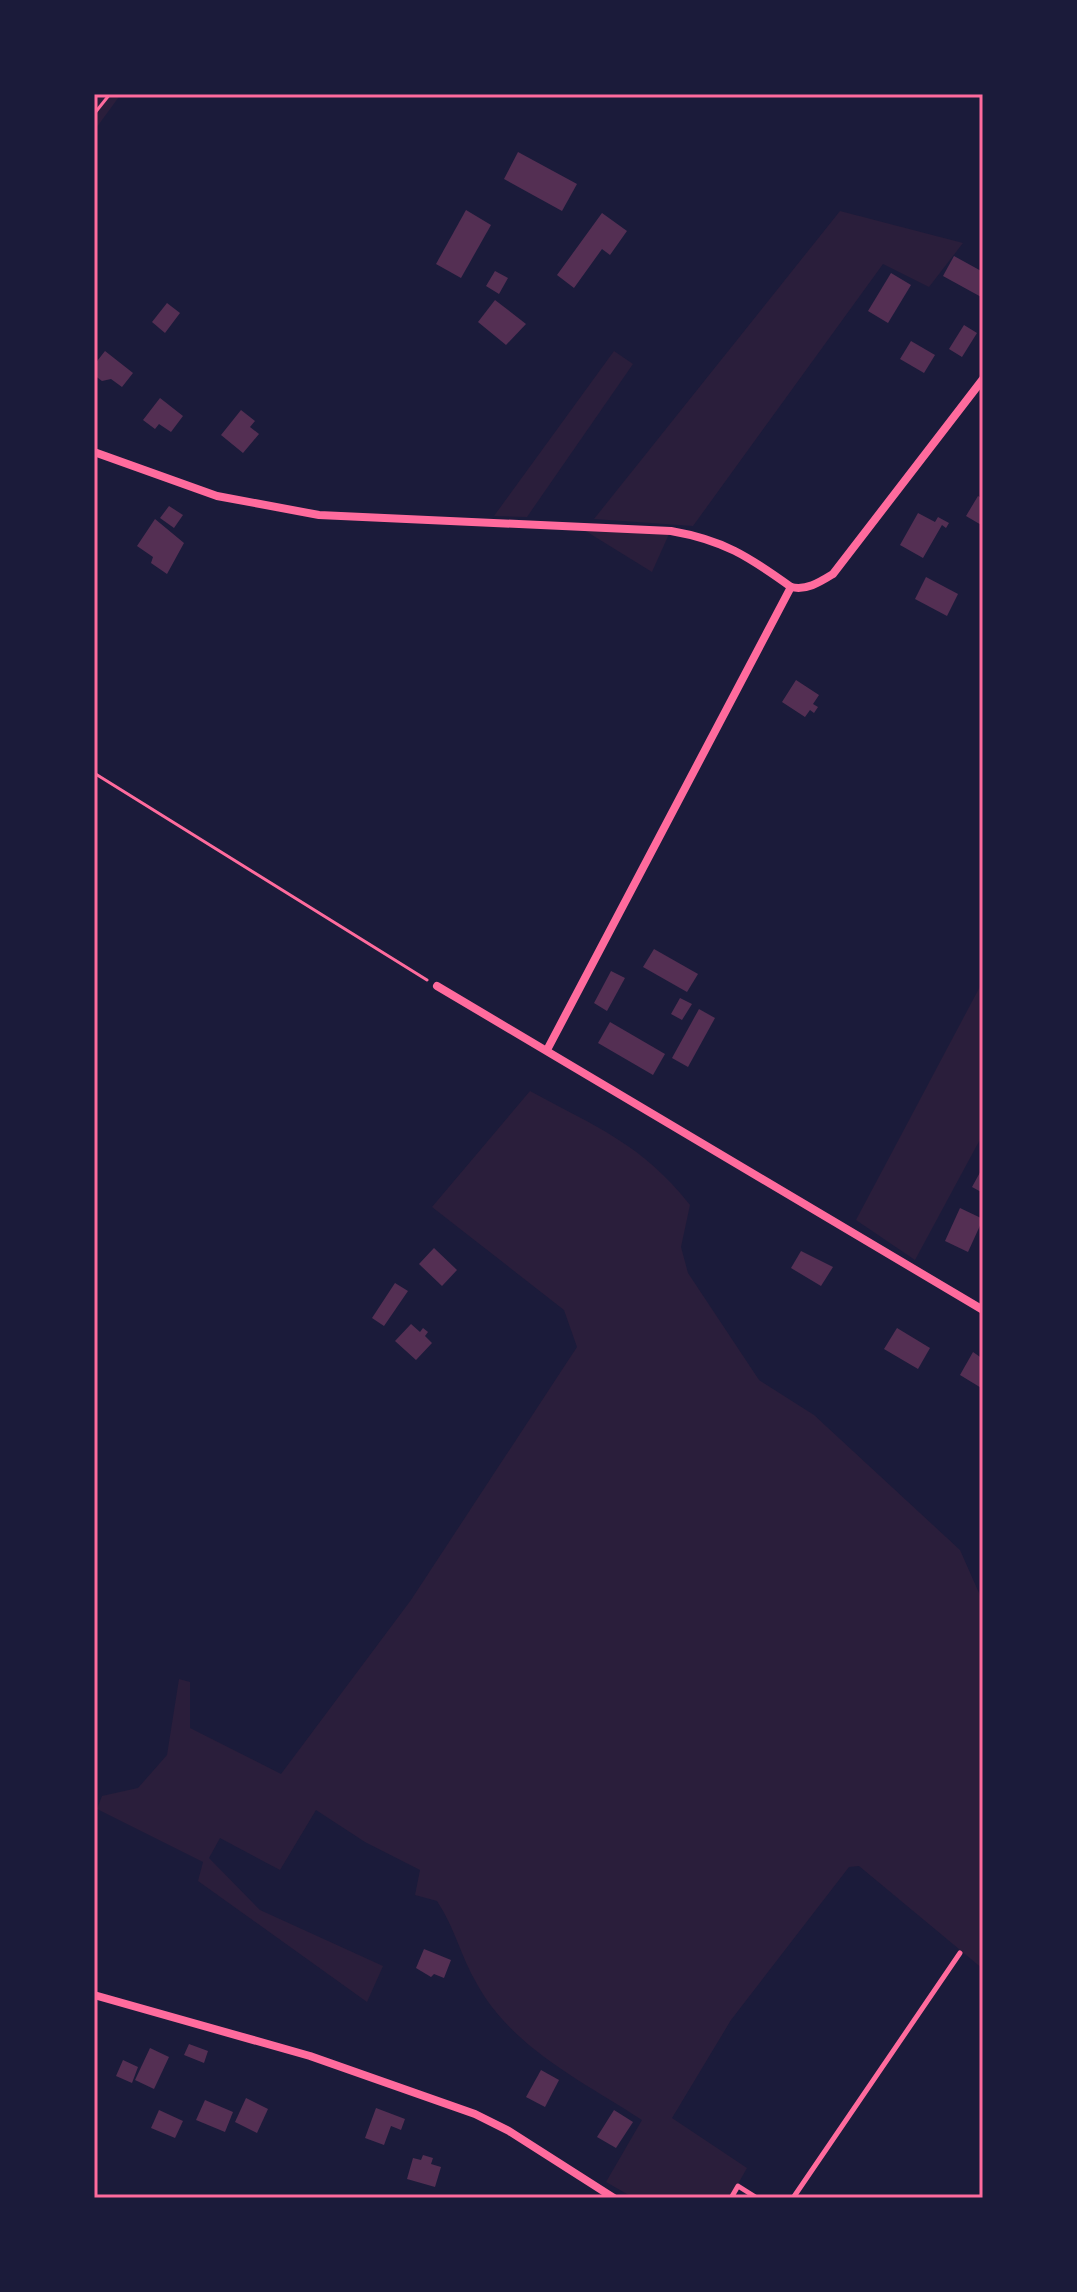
<svg xmlns="http://www.w3.org/2000/svg" width="1077" height="2292" font-family="Overpass,sans-serif">
	<style>
		.green { fill: #2a1e3b }
		.building { fill: #542f53 }
		.lines { fill: none; stroke-linecap: round; stroke-linejoin: round }
		.path { stroke: #ff6b9d; stroke-width: 3 }
		.service { stroke: #ff6b9d; stroke-width: 5 }
		.minor { stroke: #ff6b9d; stroke-width: 8 }
		.neatline { fill: none; stroke: #ff6b9d; stroke-width: 3 }
	</style>
	<rect width="100%" height="100%" fill="#1b1b3a"/>
	<g class="green">
		<polygon points="94,94 121,94 94,131"/>
		<polygon points="840,211 963,243 929,287 883,264 693,526 594,519"/>
		<polygon points="614,351 633,364 527,517 494,516"/>
		<polygon points="584,530 669,534 652,572"/>
		<polygon points="983,981 983,1134 915,1260 856,1220"/>
		<path d="M530,1091c66,36 112,53 160,114l-9,42 7,26 71,107 55,35 146,135 23,52v367l-124,-103 -10,1 -118,153 -59,98 75,50 -17,30h-96l-28,-16 36,-62c-58,-38 -130,-72 -165,-136 -16,-27 -22,-56 -40,-83l-22,-6 5,-25 -55,-28 -49,-32 -36,60 -60,-32 -11,20 51,52 123,56 -16,36 -169,-121 5,-19 -106,-53 5,-13 36,-8 29,-33 12,-76 11,3v46l91,46 130,-174 166,-253 -13,-37 -132,-103z"/>
	</g>
	<g class="building">
		<polygon points="518,152 577,184 562,211 504,179"/>
		<polygon points="466,210 491,225 461,278 436,264"/>
		<polygon points="602,213 627,231 610,255 602,249 574,288 557,275"/>
		<polygon points="954,256 983,272 983,298 943,276"/>
		<polygon points="495,271 508,278 499,294 486,286"/>
		<polygon points="891,273 911,285 888,323 868,311"/>
		<polygon points="495,300 526,324 506,345 478,322"/>
		<polygon points="167,303 180,313 165,333 152,322"/>
		<polygon points="964,325 977,333 962,357 949,349"/>
		<polygon points="911,341 935,355 924,373 900,359"/>
		<polygon points="105,351 133,373 122,387 111,379 102,381 94,375 94,365"/>
		<polygon points="160,398 183,416 171,432 159,424 155,429 143,420"/>
		<polygon points="241,410 255,421 250,427 259,434 243,453 221,435"/>
		<polygon points="978,496 983,499 983,526 966,516"/>
		<polygon points="169,506 183,515 174,528 160,518"/>
		<polygon points="918,513 935,522 938,517 949,523 946,528 942,525 923,558 900,545"/>
		<polygon points="155,519 184,543 167,574 151,563 153,557 137,546"/>
		<polygon points="926,577 958,594 947,616 915,599"/>
		<polygon points="796,680 819,695 813,704 818,707 814,713 810,710 805,717 782,702"/>
		<polygon points="654,949 698,974 687,992 643,967"/>
		<polygon points="611,971 625,978 607,1011 594,1003"/>
		<polygon points="680,998 692,1004 682,1020 671,1014"/>
		<polygon points="699,1009 715,1018 688,1067 672,1058"/>
		<polygon points="610,1022 665,1054 653,1075 598,1043"/>
		<polygon points="983,1167 983,1193 972,1187"/>
		<polygon points="960,1208 983,1219 968,1252 945,1241"/>
		<polygon points="434,1248 457,1270 442,1286 419,1264"/>
		<polygon points="801,1251 833,1267 821,1286 791,1268"/>
		<polygon points="395,1283 408,1291 384,1326 372,1318"/>
		<polygon points="411,1324 420,1332 423,1328 428,1332 425,1336 432,1343 416,1360 395,1341"/>
		<polygon points="897,1328 930,1348 918,1369 884,1349"/>
		<polygon points="973,1352 983,1359 983,1389 960,1375"/>
		<polygon points="424,1949 451,1960 444,1978 434,1974 431,1977 416,1968"/>
		<polygon points="189,2044 208,2051 204,2063 184,2055"/>
		<polygon points="150,2048 169,2057 154,2089 135,2080"/>
		<polygon points="123,2060 138,2067 132,2083 116,2076"/>
		<polygon points="541,2070 559,2080 545,2107 526,2097"/>
		<polygon points="246,2098 268,2109 257,2133 235,2122"/>
		<polygon points="205,2100 233,2112 225,2132 196,2120"/>
		<polygon points="376,2108 405,2119 401,2130 391,2126 384,2145 365,2138"/>
		<polygon points="159,2110 183,2121 175,2138 151,2128"/>
		<polygon points="614,2110 633,2122 616,2148 597,2137"/>
		<polygon points="423,2155 433,2158 431,2164 441,2167 435,2187 407,2179 413,2158 421,2160"/>
	</g>
	<g class="lines">
		<g class="path">
			<polyline points="94,114 110,94"/>
			<polyline points="94,773 427,980"/>
		</g>
		<g class="service">
			<polyline points="731,2198 738,2186 757,2198"/>
			<polyline points="793,2198 960,1953"/>
		</g>
		<g class="minor">
			<path d="M94,452l123,44 102,19 352,16c52,9 77,25 120,56"/>
			<path d="M791,587c15,4 29,-5 42,-13l150,-195"/>
			<polyline points="437,986 983,1310"/>
			<polyline points="547,1050 791,587"/>
			<polyline points="94,1995 310,2056 475,2114 509,2131 614,2198"/>
		</g>
	</g>
	<rect width="1077" height="2292" fill="none" stroke="#1b1b3a" stroke-width="192"/>
	<rect x="96" y="96" width="885" height="2100" class="neatline"/>
</svg>
